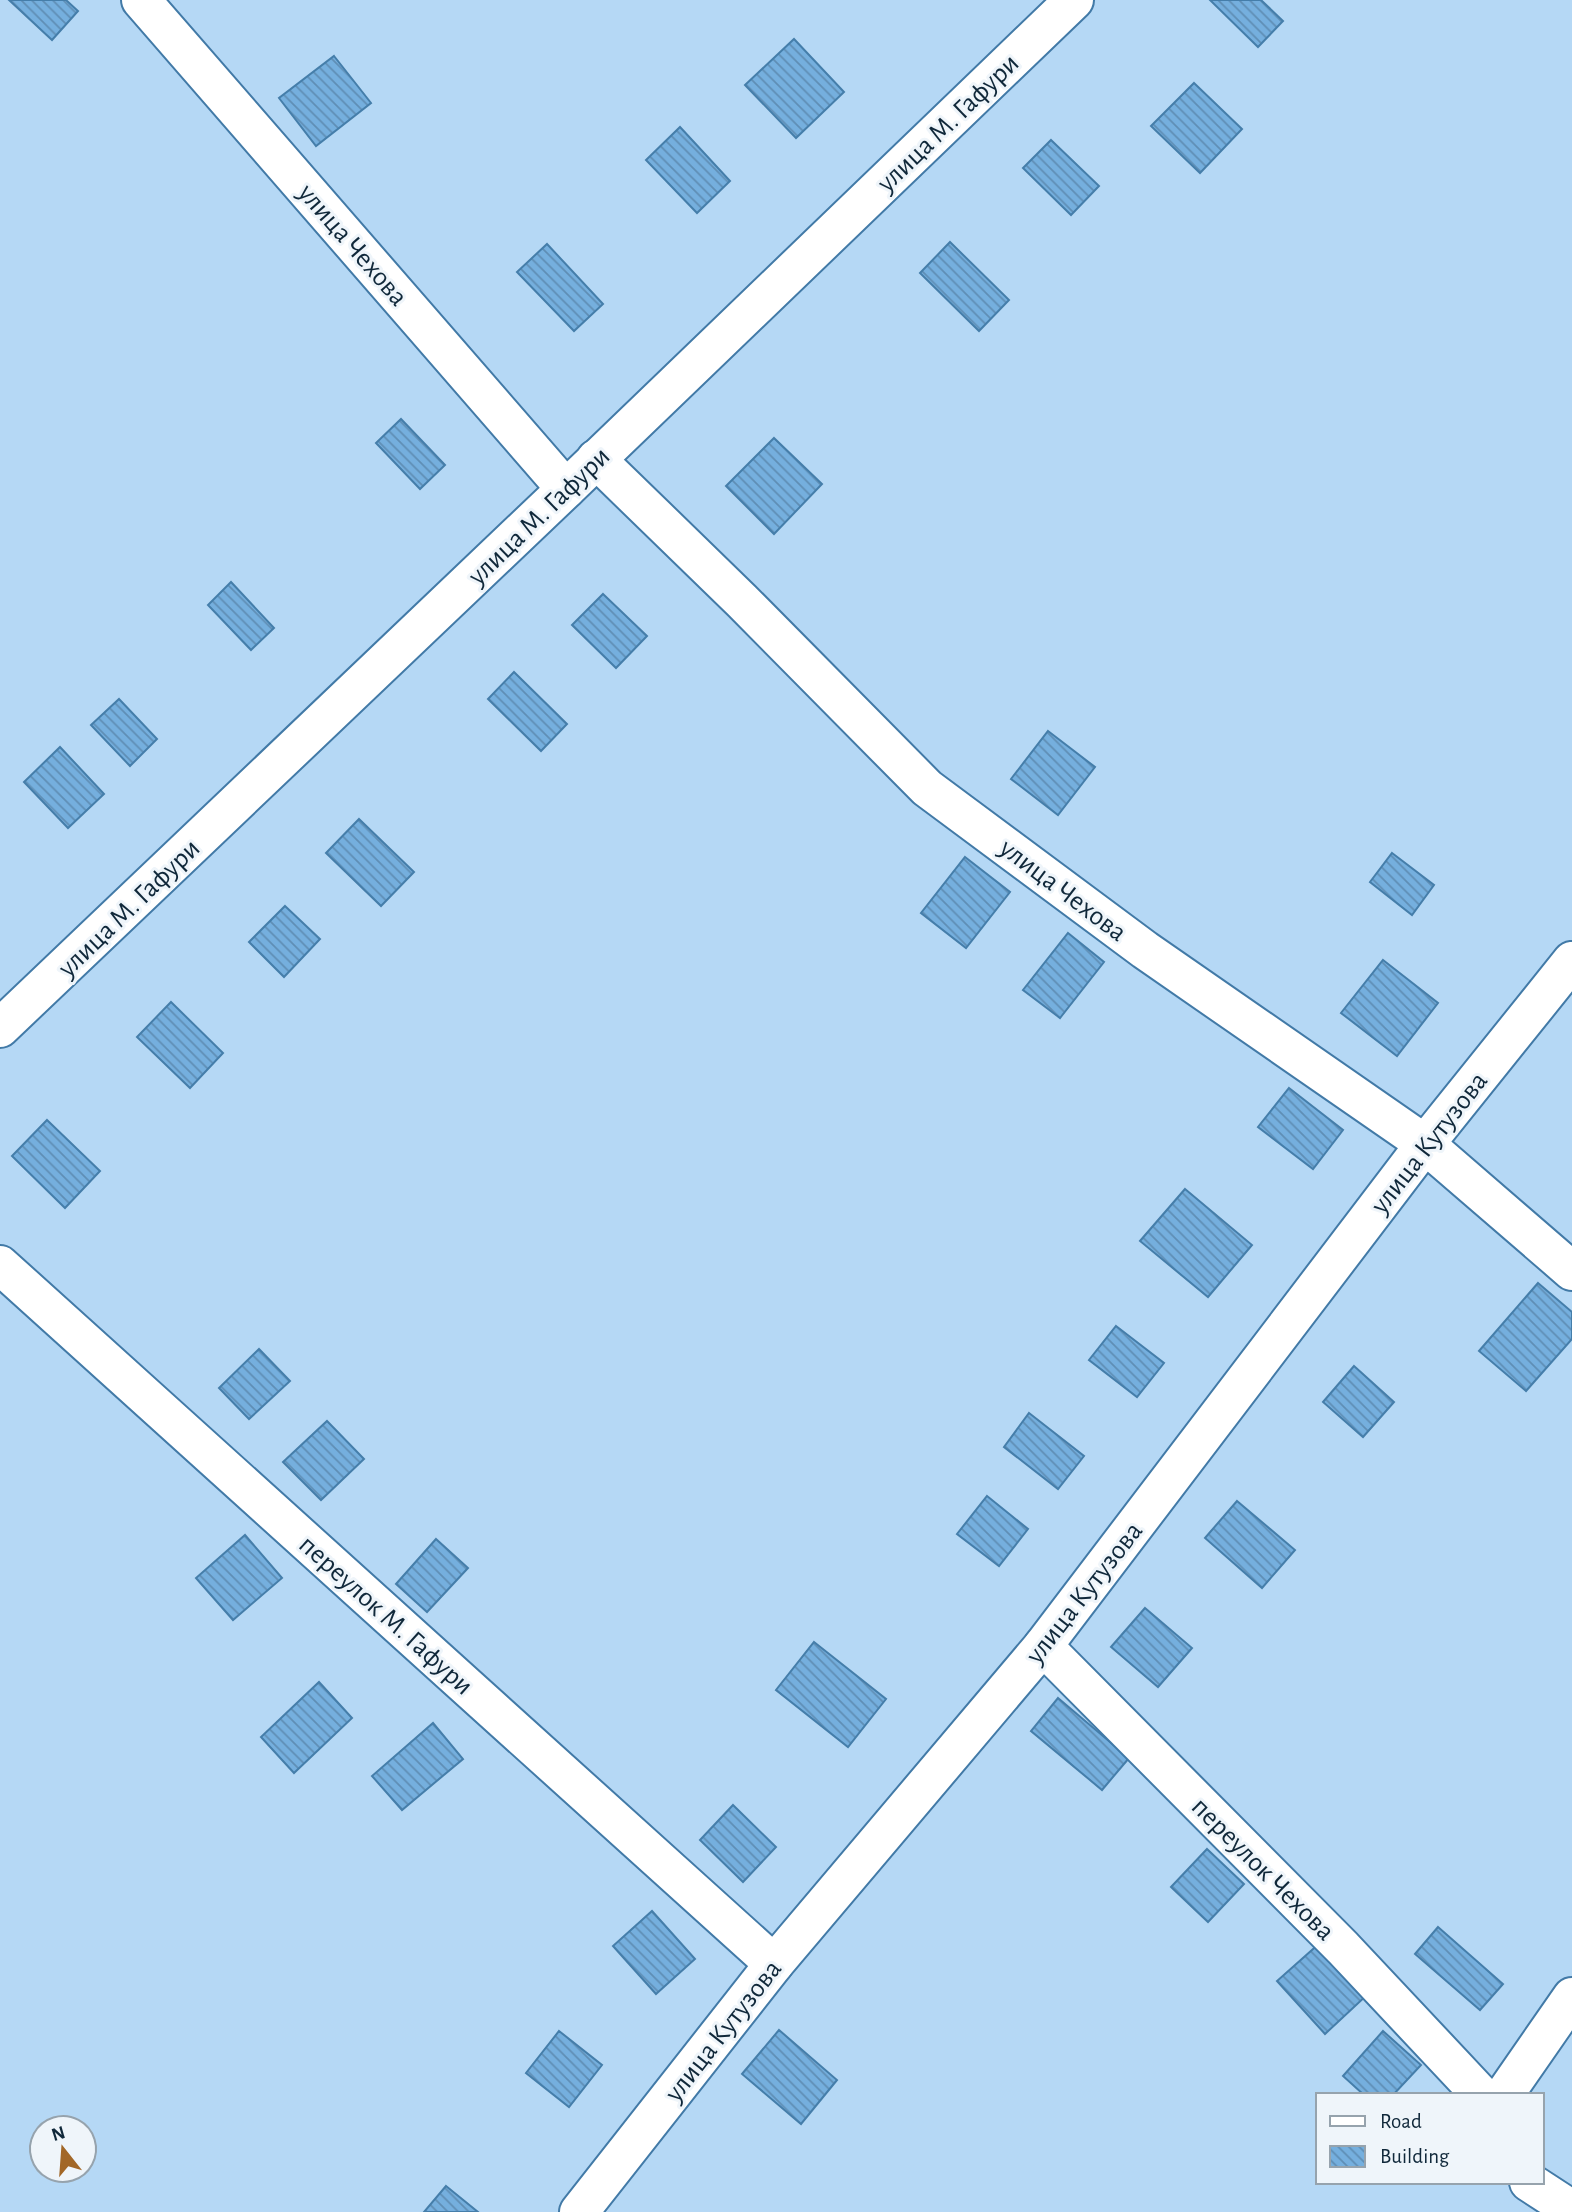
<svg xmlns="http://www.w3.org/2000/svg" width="1572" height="2212" font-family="'Alegreya Sans',sans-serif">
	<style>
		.building { fill: url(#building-back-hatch); stroke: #457eaa; stroke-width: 2 }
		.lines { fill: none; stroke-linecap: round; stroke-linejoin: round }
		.street-casing { stroke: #427aa7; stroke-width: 42 }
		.street { stroke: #fff; stroke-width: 38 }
		.labels { text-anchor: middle; stroke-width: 6; stroke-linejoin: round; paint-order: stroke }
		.street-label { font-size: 28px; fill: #10283a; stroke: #eff5fa }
	</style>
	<defs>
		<pattern id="building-back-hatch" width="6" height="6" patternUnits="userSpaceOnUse" patternTransform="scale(1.75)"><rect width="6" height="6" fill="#75afde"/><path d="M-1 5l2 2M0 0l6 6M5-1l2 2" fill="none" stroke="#5f8eb5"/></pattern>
	</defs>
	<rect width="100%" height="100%" fill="#b5d8f5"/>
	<g class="building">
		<polygon points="9,0 66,0 78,11 52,40"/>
		<polygon points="1210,0 1261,0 1283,21 1258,47"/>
		<polygon points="794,39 844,92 796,138 745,85"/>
		<polygon points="334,56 371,103 316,146 279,98"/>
		<polygon points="1194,83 1242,129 1200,173 1151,126"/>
		<polygon points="680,127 730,181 697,213 646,160"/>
		<polygon points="1051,140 1099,186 1071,215 1023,168"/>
		<polygon points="950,242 1009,300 979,331 920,273"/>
		<polygon points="547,244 603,304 574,331 517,272"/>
		<polygon points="401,419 445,465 420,489 376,443"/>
		<polygon points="774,438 822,484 774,534 726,486"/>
		<polygon points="231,582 274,628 251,650 208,605"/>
		<polygon points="603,594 647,636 616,668 572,625"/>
		<polygon points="514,672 567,724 541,751 488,699"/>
		<polygon points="119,699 157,739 130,766 91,725"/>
		<polygon points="1048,731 1095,767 1058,815 1011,779"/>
		<polygon points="60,747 104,794 68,828 24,782"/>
		<polygon points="359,819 414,872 381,906 326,853"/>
		<polygon points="1392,853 1434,885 1412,915 1370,882"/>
		<polygon points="965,857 1010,892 966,948 921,913"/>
		<polygon points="285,906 320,939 284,977 249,942"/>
		<polygon points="1068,933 1104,962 1060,1018 1023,990"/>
		<polygon points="1383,960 1438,1003 1397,1056 1341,1013"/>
		<polygon points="171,1002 223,1053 190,1088 137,1037"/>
		<polygon points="1289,1088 1343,1130 1313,1169 1258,1127"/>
		<polygon points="47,1120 100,1171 65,1208 12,1156"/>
		<polygon points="1185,1189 1252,1245 1208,1297 1140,1241"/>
		<polygon points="1538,1283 1572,1312 1572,1339 1526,1391 1479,1351"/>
		<polygon points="1116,1326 1164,1363 1137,1397 1089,1360"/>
		<polygon points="259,1349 290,1381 249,1419 219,1388"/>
		<polygon points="1354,1366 1394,1402 1363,1437 1323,1402"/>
		<polygon points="1029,1413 1084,1456 1058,1489 1004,1447"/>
		<polygon points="327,1421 364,1459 321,1500 283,1462"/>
		<polygon points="987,1496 1028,1529 999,1566 957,1534"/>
		<polygon points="1237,1501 1295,1550 1262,1588 1205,1538"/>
		<polygon points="245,1535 282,1578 233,1620 196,1578"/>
		<polygon points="436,1539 468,1568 427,1612 396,1584"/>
		<polygon points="1145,1608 1192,1648 1158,1687 1111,1647"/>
		<polygon points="814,1642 886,1699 848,1747 776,1690"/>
		<polygon points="319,1682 352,1718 294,1773 261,1737"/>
		<polygon points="1058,1698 1129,1758 1102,1790 1031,1731"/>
		<polygon points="433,1723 463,1759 402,1810 372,1776"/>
		<polygon points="733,1805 776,1847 743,1882 700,1840"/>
		<polygon points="1207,1849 1244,1884 1208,1922 1171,1887"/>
		<polygon points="652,1911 695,1959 656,1994 613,1946"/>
		<polygon points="1438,1927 1503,1984 1480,2010 1415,1954"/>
		<polygon points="1321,1942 1368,1994 1325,2034 1277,1981"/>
		<polygon points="779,2030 837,2080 801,2124 742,2074"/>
		<polygon points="559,2031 602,2065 569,2107 526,2073"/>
		<polygon points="1383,2031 1421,2065 1393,2095 1364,2095 1343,2076"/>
		<polygon points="446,2186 478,2212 424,2212"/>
	</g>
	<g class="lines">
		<defs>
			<g id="street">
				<polyline points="141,0 566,489"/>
				<polyline points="596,459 742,601 927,788 1145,950 1425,1144 1572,1271"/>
				<polyline points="0,1028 566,489 1074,0"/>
				<polyline points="0,1265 774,1964"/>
				<polyline points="1043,1646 1343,1948 1481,2095"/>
				<polyline points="1504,2095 1572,1997"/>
				<polyline points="1529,2182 1572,2210"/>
				<polyline points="579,2212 774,1964 1043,1646 1425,1144 1572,961"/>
			</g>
		</defs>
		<use href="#street" class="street-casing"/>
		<use href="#street" class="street"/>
	</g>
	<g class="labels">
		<g class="street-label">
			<text transform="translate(947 122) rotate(-44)" y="10">улица М. Гафури</text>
			<text transform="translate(354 244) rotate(49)" y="10">улица Чехова</text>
			<text transform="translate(538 515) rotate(-44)" y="10">улица М. Гафури</text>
			<text transform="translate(1064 889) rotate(37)" y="10">улица Чехова</text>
			<text transform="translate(128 907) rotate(-44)" y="10">улица М. Гафури</text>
			<text transform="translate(1428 1142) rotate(-52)" y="10">улица Кутузова</text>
			<text transform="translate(1083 1592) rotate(-52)" y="10">улица Кутузова</text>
			<text transform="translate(387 1614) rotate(42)" y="10">переулок М. Гафури</text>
			<text transform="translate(1264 1868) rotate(45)" y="10">переулок Чехова</text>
			<text transform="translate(722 2030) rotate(-52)" y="10">улица Кутузова</text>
		</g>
	</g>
	<rect x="1316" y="2093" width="228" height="91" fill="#eff5fa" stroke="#96a3ad" stroke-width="2"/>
	<rect x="1330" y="2116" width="35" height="10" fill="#ffffff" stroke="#96a3ad" stroke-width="2"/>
	<text x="1380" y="2128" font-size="21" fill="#10283a">Road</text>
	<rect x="1330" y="2146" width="35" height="21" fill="url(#building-back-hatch)" stroke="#96a3ad" stroke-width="2"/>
	<text x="1380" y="2163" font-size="21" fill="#10283a">Building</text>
	<g transform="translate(63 2149) rotate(343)"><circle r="33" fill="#eff5fa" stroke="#96a3ad" stroke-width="2"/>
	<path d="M0-5L12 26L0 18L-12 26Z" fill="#a26727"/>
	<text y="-10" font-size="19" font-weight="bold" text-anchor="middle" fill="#10283a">N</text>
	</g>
</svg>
